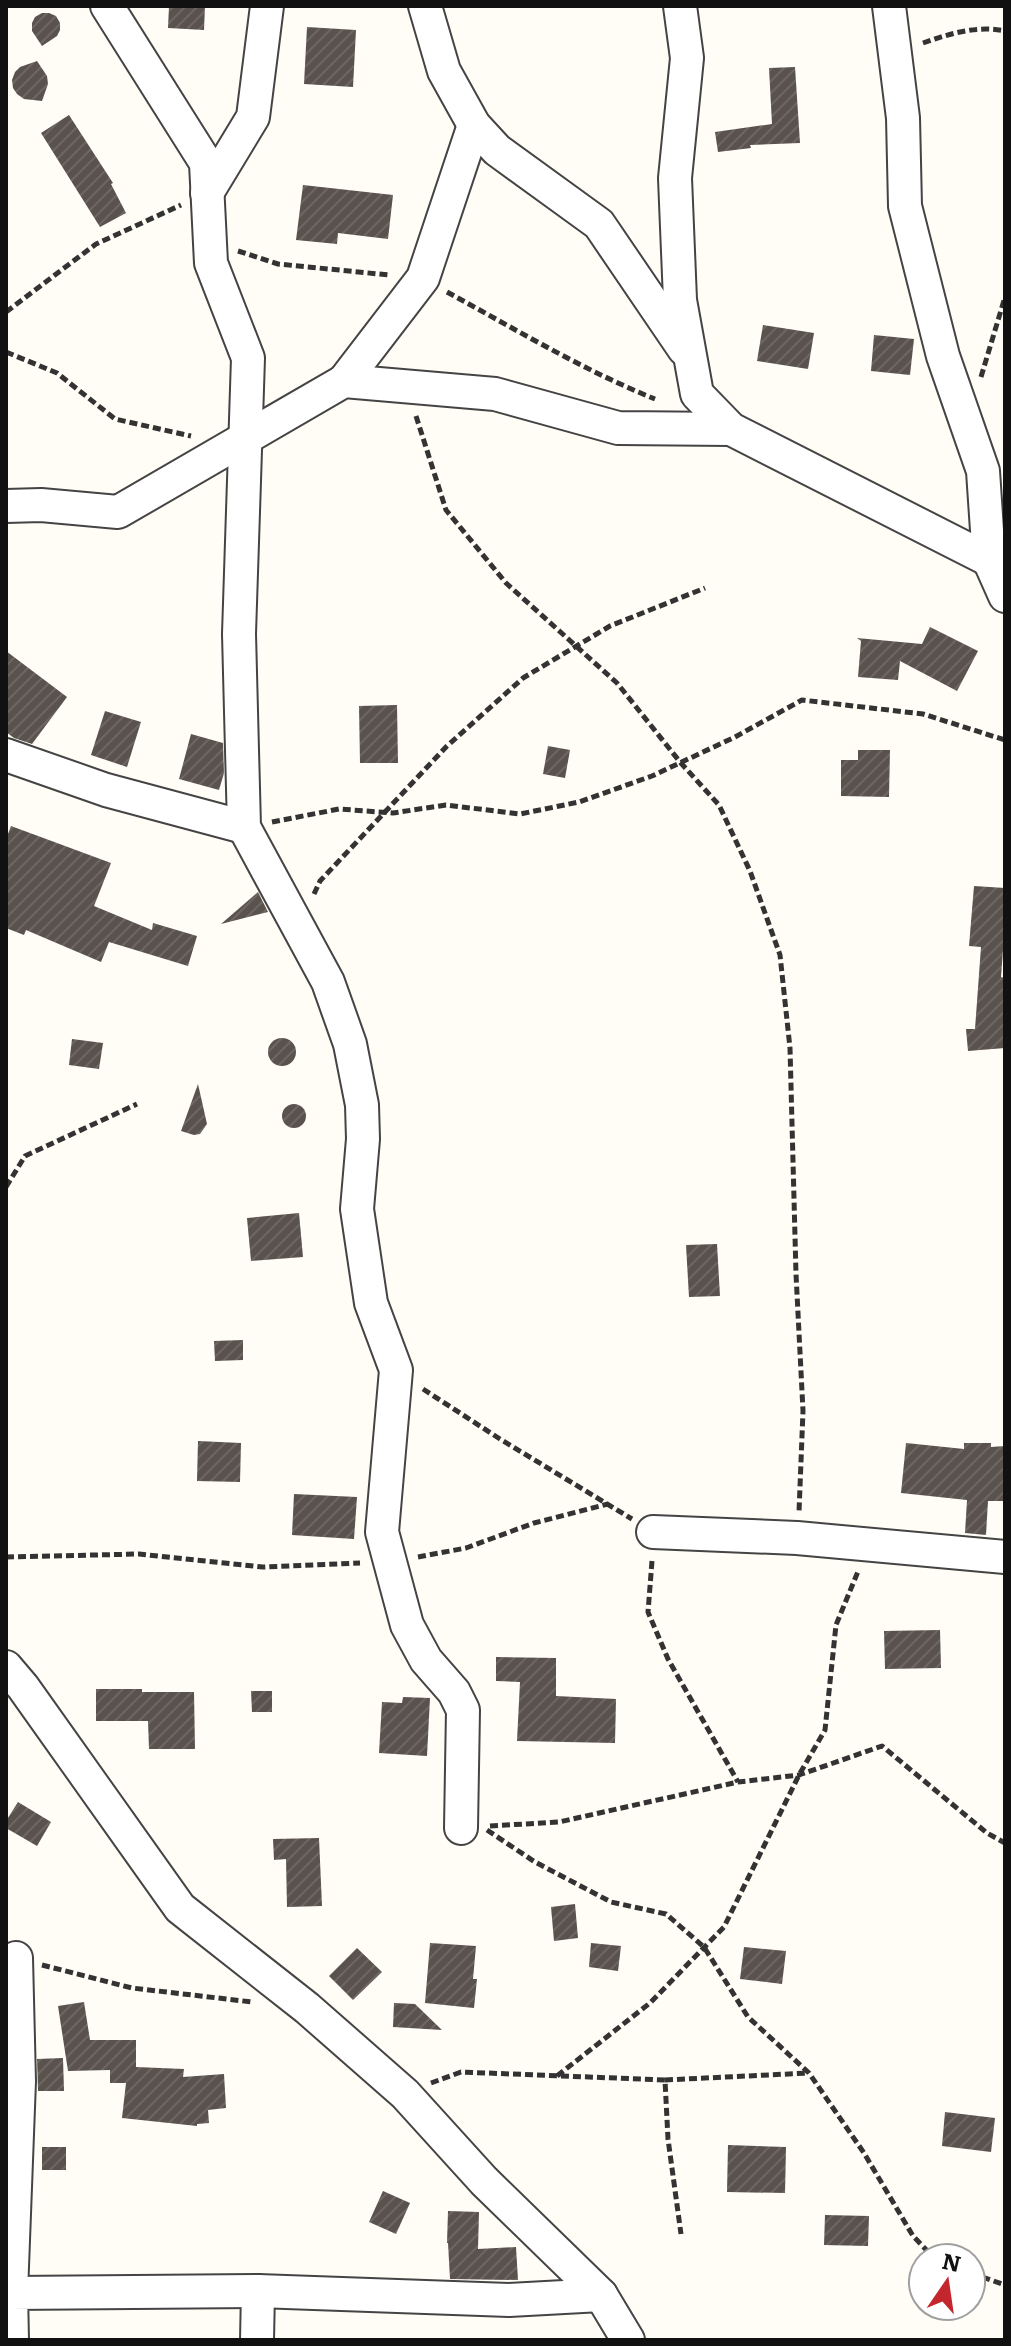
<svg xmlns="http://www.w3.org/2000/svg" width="1011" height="2346" font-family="Literata,serif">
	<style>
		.building { fill: url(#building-hatch) }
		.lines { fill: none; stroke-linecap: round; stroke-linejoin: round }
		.minor-casing { stroke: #444; stroke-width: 36 }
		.path { stroke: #333; stroke-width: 5; stroke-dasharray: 8 4; stroke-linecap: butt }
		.minor { stroke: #fff; stroke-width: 32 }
	</style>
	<defs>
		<pattern id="building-hatch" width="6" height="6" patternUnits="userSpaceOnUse" patternTransform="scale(2)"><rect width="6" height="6" fill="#5a524d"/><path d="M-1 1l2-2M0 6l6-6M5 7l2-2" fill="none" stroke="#6d6662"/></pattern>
	</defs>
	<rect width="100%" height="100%" fill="#fffdf5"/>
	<g class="building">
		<polygon points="169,6 205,6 204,30 168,28"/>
		<polygon points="42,13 49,13 56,16 60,23 60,30 57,36 42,46 32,31 32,23 35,17"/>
		<polygon points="307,27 356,30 353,87 304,84"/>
		<polygon points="37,61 47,76 48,84 42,101 24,99 17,94 13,88 12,80 15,72 20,67"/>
		<polygon points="795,67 800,143 750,145 751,148 718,152 715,132 772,124 769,68"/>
		<polygon points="69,115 113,183 111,184 126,213 100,227 41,133"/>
		<polygon points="303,185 393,195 388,239 338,233 337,244 296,240"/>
		<polygon points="763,325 814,333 808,369 757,361"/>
		<polygon points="874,335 914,339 910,375 871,371"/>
		<polygon points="930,627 978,651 957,691 900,661 898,680 858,677 861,641 857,638 922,644"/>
		<polygon points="6,651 67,697 32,744 14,738 6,732"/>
		<polygon points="397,705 398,763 360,763 359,706"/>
		<polygon points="105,711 141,722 127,767 91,755"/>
		<polygon points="191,734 223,743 224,773 219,790 179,779"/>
		<polygon points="548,746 570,750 565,778 543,774"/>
		<polygon points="858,750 890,750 889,797 841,796 841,760 858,760"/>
		<polygon points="11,826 111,863 94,906 152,930 153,923 197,936 188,966 109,942 101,962 26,930 24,935 6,928 6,839"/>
		<polygon points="974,886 1005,888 1005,924 1001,977 1005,978 1005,1048 968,1051 966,1029 975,1029 981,947 969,946"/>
		<polygon points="258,892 268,912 221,924"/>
		<circle cx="282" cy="1052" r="14"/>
		<polygon points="72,1039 103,1043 99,1069 69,1065"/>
		<polygon points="198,1084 207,1124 200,1134 194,1135 181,1131"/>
		<circle cx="294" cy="1116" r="12"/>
		<polygon points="299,1213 303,1257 251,1261 247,1218"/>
		<polygon points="717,1244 720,1296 689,1297 686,1245"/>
		<polygon points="243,1340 243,1360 215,1361 214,1341"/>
		<polygon points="198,1441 241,1443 240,1482 197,1481"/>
		<polygon points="906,1443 964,1449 964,1443 991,1443 991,1447 1005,1446 1005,1501 988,1501 986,1535 965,1533 967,1500 901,1493"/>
		<polygon points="294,1494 357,1497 354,1539 292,1535"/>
		<polygon points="940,1630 941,1668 885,1669 884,1631"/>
		<polygon points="496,1657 556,1658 556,1696 616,1699 615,1743 517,1741 520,1682 496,1681"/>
		<polygon points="96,1689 142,1689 142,1692 194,1692 195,1749 149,1749 148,1721 96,1721"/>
		<polygon points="251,1691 272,1691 272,1712 252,1712"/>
		<polygon points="403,1697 430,1698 427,1756 379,1753 382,1702 402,1703"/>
		<polygon points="18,1802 51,1822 37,1846 6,1828 6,1821"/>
		<polygon points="319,1838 322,1906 287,1907 286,1859 274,1860 273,1839"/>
		<polygon points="575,1904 578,1938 554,1941 551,1907"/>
		<polygon points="430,1943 476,1946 473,1979 477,1979 474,2008 425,2003"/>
		<polygon points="591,1943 621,1946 618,1971 589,1967"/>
		<polygon points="744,1947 786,1951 782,1984 740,1979"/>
		<polygon points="357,1948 382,1972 353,2000 329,1976"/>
		<polygon points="84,2002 90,2040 136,2040 136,2067 184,2069 183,2077 224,2074 226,2108 208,2110 209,2123 197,2124 197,2126 122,2118 126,2083 110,2083 110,2070 68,2071 58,2006"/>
		<polygon points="394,2003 415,2004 442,2030 393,2027"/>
		<polygon points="63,2058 64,2091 38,2091 37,2059"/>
		<polygon points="945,2112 995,2118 991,2152 942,2146"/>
		<polygon points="728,2145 786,2147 785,2193 727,2192"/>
		<rect x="42" y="2147" width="24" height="23"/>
		<polygon points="383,2191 410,2203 396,2234 369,2222"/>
		<polygon points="448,2211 479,2212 478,2249 516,2247 518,2280 450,2279 448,2243 447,2243"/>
		<polygon points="825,2215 869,2216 868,2246 824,2245"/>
	</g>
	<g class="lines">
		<defs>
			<g id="minor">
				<polyline points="107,6 206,163 211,263 248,358 239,634 244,827 328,982 350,1044 362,1105 363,1139 357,1209 371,1303 396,1370 382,1532 407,1625 426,1660 454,1692 463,1710 461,1828"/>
				<polyline points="425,6 444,71 474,125 497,150 599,224 684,349"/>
				<polyline points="680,6 687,58 675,178 680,300 697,394 731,429 989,560"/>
				<polyline points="889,6 903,118 905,206 943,356 983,471 989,560 1005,596"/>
				<polyline points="207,193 253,117 267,6"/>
				<polyline points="344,381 423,278 474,125"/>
				<polyline points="6,506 41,505 118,512 344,381 495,394 618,428 731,429"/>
				<polyline points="6,755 106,790 244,827"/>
				<polyline points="653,1532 797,1538 1005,1557"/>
				<polyline points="6,1667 23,1687 180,1908 307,2008 405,2094 484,2181 601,2295 509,2300 258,2291 11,2293 12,2340"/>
				<polyline points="11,2293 19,2081 16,1958"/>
				<polyline points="601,2295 628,2340"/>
				<polyline points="257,2340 258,2291"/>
			</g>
		</defs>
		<use href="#minor" class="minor-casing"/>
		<g class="path">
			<path d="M923,43c26,-9 53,-18 82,-12"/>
			<polyline points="238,251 278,264 389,275"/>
			<path d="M447,292c68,37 136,78 208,107"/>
			<polyline points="6,312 96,244 181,205"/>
			<polyline points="6,352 57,373 115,419 191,436"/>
			<polyline points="981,377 1005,297"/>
			<polyline points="416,416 446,510 506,583 617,683 680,762 719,805 750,871 780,955 790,1048 796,1274 803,1411 799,1512"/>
			<polyline points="272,822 339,809 393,813 446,805 520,814 579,802 652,776 735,737 802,700 923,714 1005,740"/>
			<polyline points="314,894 320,881 447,746 523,678 610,626 705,588"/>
			<polyline points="6,1187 25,1156 137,1104"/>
			<polyline points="423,1389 500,1439 632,1519"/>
			<polyline points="6,1557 139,1554 263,1567 360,1563"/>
			<polyline points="418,1557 466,1548 534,1523 608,1504"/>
			<polyline points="652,1561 648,1612 668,1659 738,1782"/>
			<polyline points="490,1826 559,1822 738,1782 799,1775 882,1746 987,1833 1005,1843"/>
			<polyline points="487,1830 535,1862 611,1902 666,1914 704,1947 748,2017 809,2073 864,2153 913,2236 934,2258"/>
			<polyline points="42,1965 132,1988 252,2002"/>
			<polyline points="557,2076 650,2003 724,1927 799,1775 825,1730 836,1625 859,1569"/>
			<polyline points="665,2080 808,2073"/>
			<polyline points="431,2083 461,2072 665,2080 668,2139 681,2234"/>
			<polyline points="971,2273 1005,2285"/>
		</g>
		<use href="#minor" class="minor"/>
	</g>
	<rect width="1011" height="2346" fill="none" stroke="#111111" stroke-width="16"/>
	<g transform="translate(947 2282) rotate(13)"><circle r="38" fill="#ffffff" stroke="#a0a0a0" stroke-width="2"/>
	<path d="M0-6L14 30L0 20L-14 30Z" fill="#c4262e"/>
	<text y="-12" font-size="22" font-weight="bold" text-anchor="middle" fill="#111111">N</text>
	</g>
</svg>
